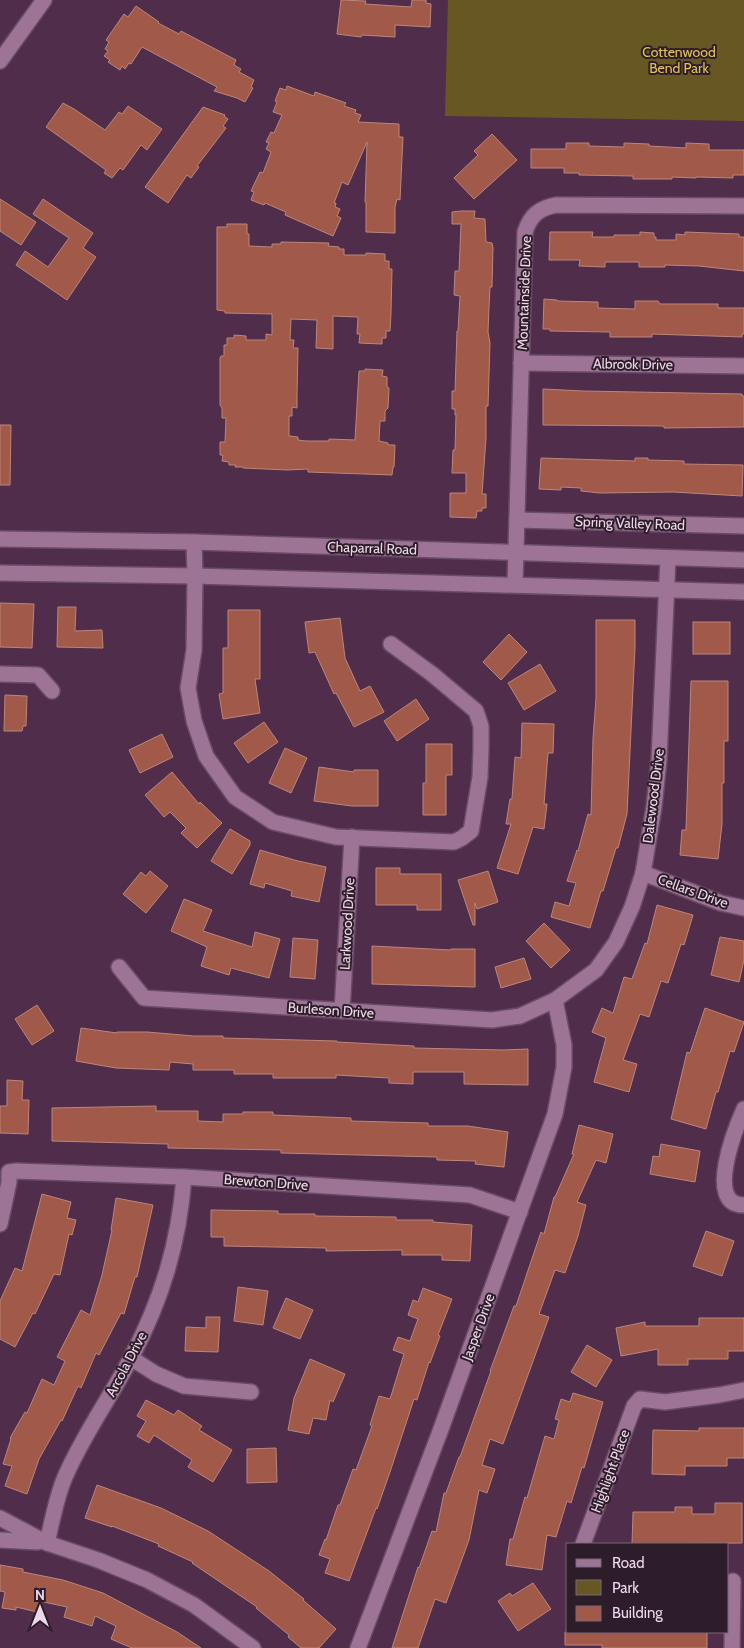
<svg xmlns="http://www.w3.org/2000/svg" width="744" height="1648" font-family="Cabin,sans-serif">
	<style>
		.green { fill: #675823 }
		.building { fill: #a15949; stroke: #bc867a }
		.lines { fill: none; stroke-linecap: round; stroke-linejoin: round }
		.street-casing { stroke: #694b65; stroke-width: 18 }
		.secondary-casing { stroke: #694b65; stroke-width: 18 }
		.street { stroke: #9d7495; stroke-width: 15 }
		.secondary { stroke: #9d7495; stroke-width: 15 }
		.labels { text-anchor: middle; stroke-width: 4; stroke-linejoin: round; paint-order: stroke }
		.park-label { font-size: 14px; fill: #e2c359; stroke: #2d1d2a }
		.street-label { font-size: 14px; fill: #edd7e9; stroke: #2d1d2a }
	</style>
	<rect width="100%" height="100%" fill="#512d4c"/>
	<polygon class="green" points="448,0 744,0 744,121 445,116"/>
	<g class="building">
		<polygon points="341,0 366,1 365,4 411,7 412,0 426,0 426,3 431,4 430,27 395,25 395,37 362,35 361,37 337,34"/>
		<polygon points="136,6 159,22 158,23 179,34 181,31 236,60 234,65 241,69 239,72 254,80 251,87 253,88 245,102 237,98 214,91 217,87 142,47 131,64 129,63 125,69 122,66 120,70 108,62 110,60 104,56 108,51 105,49 109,42 106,40 124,14 128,17"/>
		<polygon points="287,86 314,96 315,92 346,103 344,106 356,110 355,113 361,115 358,122 399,124 399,137 403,137 400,200 397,199 395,207 395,233 366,232 366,202 365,202 367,142 348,185 342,182 334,203 336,203 335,207 340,209 337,216 341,218 333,236 285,215 286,212 265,203 264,205 251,200 254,192 251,191 260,172 263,173 271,152 266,149 269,143 266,142 271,132 274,133 282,115 273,112 277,102 275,101 280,88 286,90"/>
		<polygon points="63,103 74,109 105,130 119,112 122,114 128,106 162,129 147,150 141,145 123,170 120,168 112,178 104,173 106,170 46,127"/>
		<polygon points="203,107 225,115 224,116 228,119 223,126 226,128 197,166 199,167 191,178 187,175 168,203 145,187"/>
		<polygon points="492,134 517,160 474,199 454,178 478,155 474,151"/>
		<polygon points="566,143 589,143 589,146 624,147 624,143 649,144 649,146 686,148 686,143 709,144 709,150 744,150 744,175 733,175 733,178 696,177 696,178 672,177 672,179 633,179 633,176 579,175 579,173 564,173 564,168 531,168 531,149 566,149"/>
		<polygon points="0,199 36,222 21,245 0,231"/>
		<polygon points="43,199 93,233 83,248 96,257 67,300 16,265 25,251 48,267 69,238 33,214"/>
		<polygon points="461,211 475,211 474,218 485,219 486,242 492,243 493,248 492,287 490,287 489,307 488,332 490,343 488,406 486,406 486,438 482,494 486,494 486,508 482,508 482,511 477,511 476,518 450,517 450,493 466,493 466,473 452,473 453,450 455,450 456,415 455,415 455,409 452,409 452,391 455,391 457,331 458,331 460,296 454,295 455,271 459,271 461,224 452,224 452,212"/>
		<polygon points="227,224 247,224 247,234 249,234 249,246 272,247 272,244 281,244 281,242 329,243 328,246 339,247 339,249 344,249 344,255 366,255 366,253 385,254 385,261 389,261 389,269 392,269 391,313 390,331 386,331 386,338 382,338 382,344 359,343 360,334 357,334 358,317 333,316 333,349 316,348 317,320 291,319 290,340 294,340 293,348 298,348 297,395 297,408 292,407 292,416 289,416 289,436 298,437 298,440 306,441 329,441 329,439 355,440 359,371 365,371 365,369 383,370 382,376 387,377 387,387 389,388 388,408 385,411 385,421 380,421 379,441 388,443 388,445 395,445 394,467 393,467 392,475 308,472 308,469 287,470 243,468 243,467 235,467 236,465 229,465 229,462 222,461 223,455 220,455 220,442 225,442 226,418 222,418 222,408 220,405 220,358 221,356 224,356 224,345 227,345 227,338 234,338 234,335 246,336 246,340 266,340 266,334 272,335 272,314 225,313 225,311 217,310 217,227 227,227"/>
		<polygon points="550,232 593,232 592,237 614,237 614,235 640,235 640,232 654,233 654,237 656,237 656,240 676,240 676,234 685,235 685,232 739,234 739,237 744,237 744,271 699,266 665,265 665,267 639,267 639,262 605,262 605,267 579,266 580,260 549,260"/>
		<polygon points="544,299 557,300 557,301 598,302 598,308 635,309 635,301 658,301 660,304 718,304 718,308 744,308 744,334 742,334 742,337 652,334 652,337 610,337 610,332 550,331 550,329 543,329"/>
		<polygon points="543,389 583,391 742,394 742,396 744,396 744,427 664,428 664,426 543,425"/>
		<polygon points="0,425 11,425 10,485 0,485"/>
		<polygon points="541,458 635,461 635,458 648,458 648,460 684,461 684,464 743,465 742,496 673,492 600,493 581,491 581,488 561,487 561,490 539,489"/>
		<polygon points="0,603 34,604 32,648 0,647"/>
		<polygon points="58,607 76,607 75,631 102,630 103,648 57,647"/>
		<polygon points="228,610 260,610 260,679 255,679 260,713 223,719 219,694 223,693 223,648 228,648"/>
		<polygon points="340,618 345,658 360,691 370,686 384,712 354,727 336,693 334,694 315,652 309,653 305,622"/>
		<polygon points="596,620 635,620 635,647 627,814 618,848 616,848 603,891 601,891 590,928 551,917 555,902 569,906 576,883 567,881 577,850 578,851 588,814 591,815 593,739 596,698"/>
		<rect x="693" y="622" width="37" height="32"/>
		<polygon points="509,634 527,652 501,680 483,662"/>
		<polygon points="540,664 556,691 524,710 508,683"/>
		<polygon points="691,681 728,681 728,741 724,741 724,783 722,783 722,824 718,859 680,855 682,830 686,830"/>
		<polygon points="5,695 27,696 26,726 23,726 22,731 4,731"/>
		<polygon points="416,699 429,719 397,741 384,721"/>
		<polygon points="264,722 278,742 248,763 234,743"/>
		<polygon points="522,723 554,724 553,753 548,753 544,804 547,804 544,829 533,827 518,874 497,868 511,824 506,824 510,799 512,799 515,757 521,758"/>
		<polygon points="162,734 173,757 140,773 129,750"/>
		<polygon points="426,744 452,744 452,775 446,775 446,815 423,815 423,783 426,783"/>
		<polygon points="285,748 307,758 291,793 269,783"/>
		<polygon points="319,767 354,772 354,770 378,770 378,806 352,806 314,801"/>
		<polygon points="172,772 199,804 200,802 222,823 197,848 181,833 186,828 170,812 164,817 145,795"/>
		<polygon points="230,829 250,841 250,845 232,874 211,861"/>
		<polygon points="260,850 298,861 326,867 319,902 291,896 292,891 265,883 264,888 250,884"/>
		<polygon points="376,868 400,868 400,874 441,874 441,910 417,910 417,905 376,905"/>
		<polygon points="150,871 168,886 146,913 123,894 141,872 146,876"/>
		<polygon points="488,871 498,902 477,909 475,903 475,925 473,925 458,880"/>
		<polygon points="184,899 212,910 203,931 252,947 255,932 280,939 269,978 231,968 229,975 201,966 207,947 171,931"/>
		<polygon points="657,905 693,915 684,945 681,944 668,983 661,981 649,1017 640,1014 623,1060 637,1064 629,1092 594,1082 606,1038 592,1032 602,1008 613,1013 624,977 632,979 645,943 647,944"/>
		<polygon points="544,923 570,950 551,968 526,941"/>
		<polygon points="720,937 744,941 744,960 739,982 711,975"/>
		<polygon points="293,938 318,940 315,979 290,977"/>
		<polygon points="372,946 451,950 451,949 475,949 475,987 372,984"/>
		<polygon points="524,958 531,979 501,988 495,967"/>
		<polygon points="37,1005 54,1031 32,1045 15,1019"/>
		<polygon points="705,1008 744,1022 734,1052 730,1051 718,1092 716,1092 706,1129 671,1119 687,1052 690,1053"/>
		<polygon points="81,1028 117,1033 117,1032 147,1032 194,1036 223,1036 223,1038 337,1041 337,1042 414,1046 414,1048 503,1050 528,1049 528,1085 464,1084 464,1072 413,1072 413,1084 389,1083 389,1078 336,1075 336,1078 273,1078 273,1074 234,1074 234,1070 193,1070 193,1064 170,1062 169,1070 116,1068 76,1061"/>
		<polygon points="7,1080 23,1081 22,1100 29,1100 28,1134 0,1133 0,1106 7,1106"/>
		<polygon points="156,1106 156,1111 198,1111 198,1121 223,1122 223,1114 243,1114 243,1112 273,1112 273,1115 351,1118 351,1121 428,1123 428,1126 468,1126 508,1132 504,1167 475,1164 476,1161 437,1160 437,1157 321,1154 281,1153 281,1150 168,1148 168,1144 52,1141 52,1108"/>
		<polygon points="579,1125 613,1134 606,1163 596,1160 577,1202 586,1205 578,1236 565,1273 555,1270 539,1314 549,1317 503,1444 490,1439 482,1465 495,1469 487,1493 479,1490 469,1540 446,1603 435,1599 418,1648 392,1648 418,1567 419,1568 432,1531 436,1532 444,1493 446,1493 459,1457 460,1457 491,1371 490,1371 514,1306 516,1306 541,1232 544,1234 554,1197 555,1197 574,1154 572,1154"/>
		<polygon points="661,1144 700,1151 695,1182 650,1174 653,1156 659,1157"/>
		<polygon points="42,1194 71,1202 67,1218 76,1220 72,1235 69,1234 60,1275 54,1274 35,1314 33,1313 15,1347 0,1339 0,1301 15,1268 22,1271"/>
		<polygon points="116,1198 153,1205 137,1277 135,1277 124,1314 121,1313 99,1355 96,1353 81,1388 78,1386 62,1421 61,1420 39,1459 27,1494 5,1486 12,1466 3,1464 11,1439 10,1438 25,1412 27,1413 42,1379 54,1385 65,1361 57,1357 81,1310 90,1315 102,1275 112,1230 111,1230"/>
		<polygon points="211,1210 278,1211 278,1214 315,1214 315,1216 396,1217 396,1220 433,1220 433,1222 472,1225 470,1261 442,1260 442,1255 402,1255 402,1250 326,1251 326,1248 224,1246 224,1237 211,1237"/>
		<polygon points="706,1231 734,1241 722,1276 693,1266"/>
		<polygon points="238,1287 268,1291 263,1325 234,1321"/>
		<polygon points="423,1288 452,1299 438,1335 440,1336 430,1363 429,1362 417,1400 414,1399 390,1472 377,1509 376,1508 349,1581 325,1573 330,1559 319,1555 325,1539 326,1540 338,1505 340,1505 353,1469 356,1470 372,1426 370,1425 379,1396 390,1399 404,1354 393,1350 398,1337 410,1341 418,1319 408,1315 413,1300 418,1302"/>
		<polygon points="286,1298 313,1310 300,1339 273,1328"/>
		<polygon points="206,1317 220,1317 218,1352 185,1351 186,1327 206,1328"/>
		<polygon points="699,1318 744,1318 744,1351 728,1351 728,1359 688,1359 688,1365 658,1365 658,1349 621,1356 616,1328 645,1322 645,1326 699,1326"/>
		<polygon points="587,1345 612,1360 596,1387 571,1372"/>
		<polygon points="310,1359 345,1374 333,1402 330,1400 326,1420 313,1418 309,1434 288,1430 294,1398"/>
		<polygon points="573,1393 603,1402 584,1468 582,1467 571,1503 567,1501 556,1537 547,1535 542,1570 506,1565 510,1539 513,1539 525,1497 527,1498 545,1436 554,1439 559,1420 555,1419 561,1399 570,1402"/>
		<polygon points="146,1400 174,1415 178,1410 202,1426 199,1430 232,1450 213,1482 188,1467 192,1460 154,1435 149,1443 137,1436 146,1421 137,1416"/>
		<polygon points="699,1428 744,1428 744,1458 727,1458 727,1466 685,1466 685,1475 652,1474 653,1430 699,1431"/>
		<polygon points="276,1448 277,1482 247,1483 247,1449"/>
		<polygon points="97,1485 161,1508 208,1531 269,1571 304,1599 303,1600 336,1629 319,1648 301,1648 288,1637 289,1635 256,1608 257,1607 192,1563 193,1562 158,1546 159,1544 112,1526 112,1527 85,1518"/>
		<polygon points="715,1503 742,1503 742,1543 632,1544 633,1512 675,1512 675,1507 692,1507 692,1514 715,1514"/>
		<polygon points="0,1565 23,1569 23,1572 63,1580 103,1593 177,1632 201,1648 132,1648 111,1639 116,1626 95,1616 92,1626 64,1617 67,1607 39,1601 37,1612 16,1607 16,1610 2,1608 5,1592 0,1591"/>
		<polygon points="533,1583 551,1609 518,1631 498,1601 510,1593 512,1596"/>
		<polygon points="565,1632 707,1632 707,1648 602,1648 602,1645 565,1645"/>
	</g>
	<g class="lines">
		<defs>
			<g id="street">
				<polyline points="521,363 744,366"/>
				<polyline points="517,520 744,526"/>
				<polyline points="195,576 194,650 188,688 194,721 206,756 235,797 273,822 336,837 454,842 462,838 471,831 480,777 481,748 481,726 476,711 432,674 391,644"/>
				<path d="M515,585l10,-353c5,-16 14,-24 31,-27l188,1"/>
				<polyline points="0,674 38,675 52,691"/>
				<polyline points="643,873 721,903 744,908"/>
				<polyline points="119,967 144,998 492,1020 520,1016 555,1000 596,970 616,942 632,907 643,873 654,807 659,760 668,558"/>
				<polyline points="342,1011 352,837"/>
				<path d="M744,1109c-8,18 -40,97 0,96"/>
				<polyline points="0,1224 9,1182 9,1172 16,1171 184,1177 470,1195 520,1212"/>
				<polyline points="131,1358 156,1374 184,1386 251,1392"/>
				<path d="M47,1543c5,-21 9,-45 18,-66 18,-42 45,-79 66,-119 31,-59 48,-115 53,-181"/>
				<polyline points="583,1544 634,1406 640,1399 665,1402 719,1395 744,1390"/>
				<polyline points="358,1648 441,1429 555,1114 564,1067 564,1045 555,1000"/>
				<polyline points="732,1648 733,1581"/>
			</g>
			<g id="secondary">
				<polyline points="0,61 44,0"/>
				<polyline points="0,539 194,542 744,560"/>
				<polyline points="194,542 195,576"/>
				<polyline points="0,573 195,576 744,592"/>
				<polyline points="0,1518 47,1543 98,1560 147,1580 194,1605 253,1648"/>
				<polyline points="0,1540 38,1542"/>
			</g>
		</defs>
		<use href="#street" class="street-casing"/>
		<use href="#secondary" class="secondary-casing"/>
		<use href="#street" class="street"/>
		<use href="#secondary" class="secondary"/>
	</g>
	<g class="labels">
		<g class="park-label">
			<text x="679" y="57">Cottenwood<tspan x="679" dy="16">Bend Park</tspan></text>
		</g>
		<g class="street-label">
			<text transform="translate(524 293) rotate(-88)" y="5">Mountainside Drive</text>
			<text transform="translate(633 364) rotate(1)" y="5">Albrook Drive</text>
			<text transform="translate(630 523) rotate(2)" y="5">Spring Valley Road</text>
			<text transform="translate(372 548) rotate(2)" y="5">Chaparral Road</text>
			<text transform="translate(653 796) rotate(-83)" y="5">Dalewood Drive</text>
			<text transform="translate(693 891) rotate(20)" y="5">Cellars Drive</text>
			<text transform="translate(347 924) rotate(-87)" y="5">Larkwood Drive</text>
			<text transform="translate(331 1010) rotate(4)" y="5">Burleson Drive</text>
			<text transform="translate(266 1182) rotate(4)" y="5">Brewton Drive</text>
			<text transform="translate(478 1327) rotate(-70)" y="5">Jasper Drive</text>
			<text transform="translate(126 1364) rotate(-62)" y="5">Arcola Drive</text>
			<text transform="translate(610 1471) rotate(-70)" y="5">Highlight Place</text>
		</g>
	</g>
	<rect x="566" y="1543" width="162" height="90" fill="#2d1d2a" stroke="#7a6776"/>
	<rect x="576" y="1559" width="25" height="8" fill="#9d7495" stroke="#7a6776"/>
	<text x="612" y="1568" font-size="15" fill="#edd7e9">Road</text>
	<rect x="576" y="1580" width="25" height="15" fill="#675823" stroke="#7a6776"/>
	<text x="612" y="1593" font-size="15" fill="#edd7e9">Park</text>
	<rect x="576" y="1606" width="25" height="15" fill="#a15949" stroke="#7a6776"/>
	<text x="612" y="1618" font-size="15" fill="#edd7e9">Building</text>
	<g transform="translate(40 1608)" stroke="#2d1d2a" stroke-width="4" paint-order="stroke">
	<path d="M0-4L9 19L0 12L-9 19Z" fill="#edd7e9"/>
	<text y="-8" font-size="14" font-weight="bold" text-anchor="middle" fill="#edd7e9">N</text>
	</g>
</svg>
